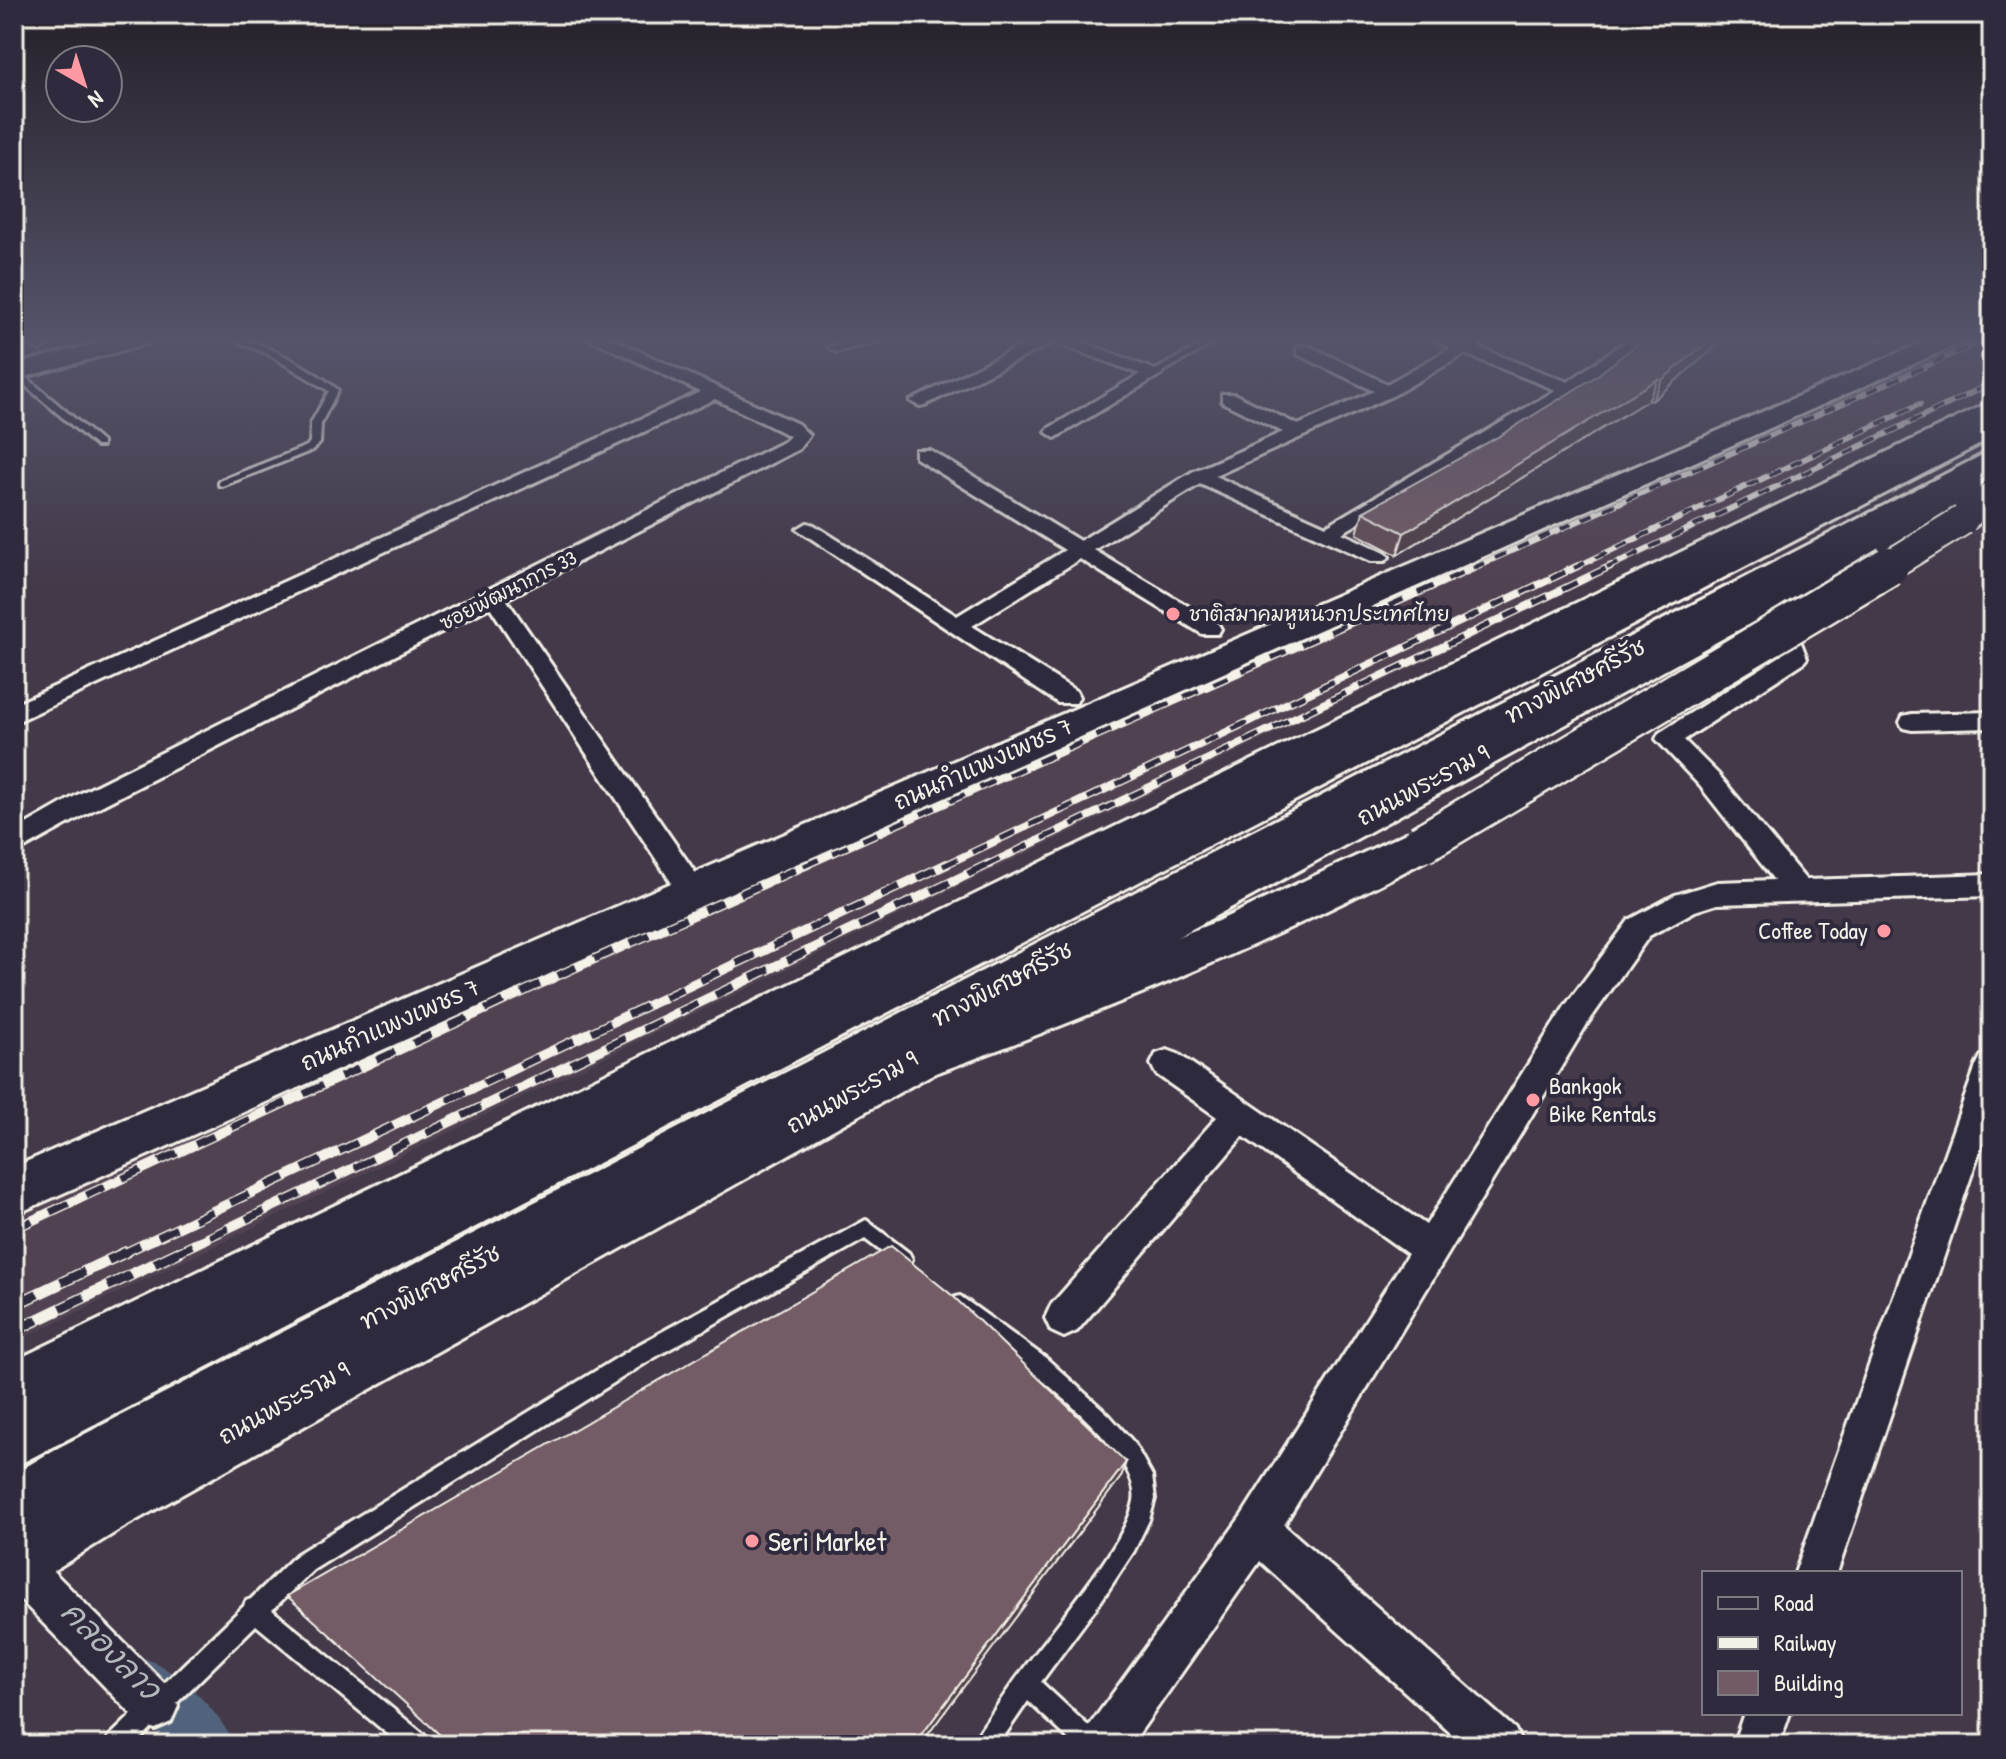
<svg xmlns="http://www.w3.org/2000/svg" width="2006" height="1759" font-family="'Patrick Hand','Playpen Sans Thai',sans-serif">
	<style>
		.built { fill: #514351 }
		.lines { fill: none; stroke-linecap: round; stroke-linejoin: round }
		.canal { fill: #51637b; fill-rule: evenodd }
		.lane-casing { stroke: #f4f1e8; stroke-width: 6 }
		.street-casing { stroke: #f4f1e8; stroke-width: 6 }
		.secondary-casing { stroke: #f4f1e8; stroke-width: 6 }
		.primary-casing { stroke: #f4f1e8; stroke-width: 6 }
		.highway-casing { stroke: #f4f1e8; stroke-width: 6 }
		.lane { fill: #2f2a3d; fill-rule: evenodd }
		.street { fill: #2f2a3d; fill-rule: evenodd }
		.secondary { fill: #2f2a3d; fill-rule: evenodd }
		.primary { fill: #2f2a3d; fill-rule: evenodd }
		.highway { fill: #2f2a3d; fill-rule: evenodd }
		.rail-far3-casing { stroke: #f4f1e8; stroke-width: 6 }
		.rail-far2-casing { stroke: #f4f1e8; stroke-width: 8 }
		.rail-far1-casing { stroke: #f4f1e8; stroke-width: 10 }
		.rail-casing { stroke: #f4f1e8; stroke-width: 12 }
		.rail-far3 { stroke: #2f2a3d; stroke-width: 4; stroke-dasharray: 12; stroke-linecap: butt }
		.rail-far2 { stroke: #2f2a3d; stroke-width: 5; stroke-dasharray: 16; stroke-linecap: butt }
		.rail-far1 { stroke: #2f2a3d; stroke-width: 7; stroke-dasharray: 20; stroke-linecap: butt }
		.rail { stroke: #2f2a3d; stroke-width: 9; stroke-dasharray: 26; stroke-linecap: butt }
		.highway-bridge-far1-casing { stroke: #f4f1e8; stroke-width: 33; stroke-linecap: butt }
		.highway-bridge-casing { stroke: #f4f1e8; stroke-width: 43; stroke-linecap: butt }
		.highway-bridge-far1 { stroke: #2f2a3d; stroke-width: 29 }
		.highway-bridge { stroke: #2f2a3d; stroke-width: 38 }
		.wall { fill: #634e57; stroke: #f4f1e8; stroke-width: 2 }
		.shaded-wall { fill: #504047; stroke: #f4f1e8; stroke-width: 2 }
		.building { fill: #735b65; stroke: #f4f1e8; stroke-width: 2 }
		.poi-dot { fill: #ff9aa2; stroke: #2f2a3d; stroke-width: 3 }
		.labels { text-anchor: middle; stroke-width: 8; stroke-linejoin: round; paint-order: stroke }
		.far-street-label { font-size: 20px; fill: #f4f1e8; stroke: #2f2a3d }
		.far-poi-label { font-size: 20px; fill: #f4f1e8; stroke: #2f2a3d; text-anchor: start }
		.street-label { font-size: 24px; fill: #f4f1e8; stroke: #2f2a3d }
		.poi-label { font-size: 24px; fill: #f4f1e8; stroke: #2f2a3d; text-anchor: end }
		.near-poi-label { font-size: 28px; fill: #f4f1e8; stroke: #2f2a3d; text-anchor: start }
		.near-water-label { font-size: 32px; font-style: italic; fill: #b3b8bc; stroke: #2f2a3d }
	</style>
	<rect width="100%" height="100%" fill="#433949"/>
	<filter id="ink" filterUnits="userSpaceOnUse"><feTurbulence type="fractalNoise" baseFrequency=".0125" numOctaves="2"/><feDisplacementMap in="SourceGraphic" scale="16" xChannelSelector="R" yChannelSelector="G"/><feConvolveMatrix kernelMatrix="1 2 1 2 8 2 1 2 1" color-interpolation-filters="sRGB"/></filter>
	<g filter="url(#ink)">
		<polygon class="built" points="1947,338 1992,338 1992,387 14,1343 14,1181"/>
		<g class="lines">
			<path class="canal" d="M145,1658c34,14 75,53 89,87h-65l-42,-43 -8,-18 8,-18z"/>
			<defs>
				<g id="lane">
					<path d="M229,338c29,-1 87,34 109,52l-17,33 -1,20 -7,7 -91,36 -3,-1v-4l88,-35 3,-4 1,-19 18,-32 -61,-37z"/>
					<polygon points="1213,338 1223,338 1157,375 1150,373"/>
					<polygon points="14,371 19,371 102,442 102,446 96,446 14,376"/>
					<polygon points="866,1220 909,1253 912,1259 909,1265 903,1268 865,1239 652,1359 313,1570 272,1610 427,1737 431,1745 401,1745 256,1625 134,1745 105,1745 109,1737 244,1606 246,1601 251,1599 297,1554 638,1345"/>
					<path d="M960,1296l87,63 62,56 25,28 18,33 3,23 -6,21 -15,31 -33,50 -60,81 59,55 4,8h-29l-47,-44 -30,44h-26c6,-13 15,-24 23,-36 16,-24 33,-47 51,-69 24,-33 81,-100 88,-139 10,-55 -139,-158 -181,-189l-2,-7 2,-7z"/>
				</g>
				<g id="street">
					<polygon points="19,338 39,338 48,345 40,350"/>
					<polygon points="589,338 610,338 798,424 809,435 799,449 506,599 703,884 707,892 703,900 693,903 683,900 490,607 95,809 14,854 14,831 77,795 785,441 790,436 715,399 14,723 14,705 700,392"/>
					<polygon points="858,338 890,338 836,352 828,347"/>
					<polygon points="1036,338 1073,338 1163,373 1055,438 1046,432 1049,428 1140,374 1054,342 925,405 919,406 910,401"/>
					<path d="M1432,338l31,3 26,-3 -12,9 91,35 62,-44h18l-72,55 -234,140 43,20 4,4 -4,4h-14l-171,-77 -106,66 124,74 3,5 -3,5h-16l-122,-75 -108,67 104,65 3,6 -3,6h-18l-261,-174 10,-6 7,2 143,91 108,-66 -149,-92v-8h14l150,91 112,-69 91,-40 -61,-30v-8h12l64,31 76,-34 -77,-37v-8h12l78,38 64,-36zM1465,354l91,36 -230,136 -111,-50 179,-81z"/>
					<polygon points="1778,605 1789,612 1807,658 1803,663 1684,740 1718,774 1806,880 1992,874 1992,896 1717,904 1695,911 1649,936 1587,1024 1284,1525 1515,1729 1522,1745 1464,1745 1260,1561 1131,1745 1080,1745 1087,1729 1242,1515 1408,1254 1243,1136 1077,1331 1064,1337 1051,1331 1045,1318 1051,1305 1217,1117 1156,1074 1151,1064 1156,1054 1167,1050 1178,1054 1426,1225 1565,1006 1629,920 1675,895 1717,882 1774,880 1700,786 1656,739 1659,733 1782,655 1767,612"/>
					<polygon points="1992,712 1992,728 1912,730 1903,728 1900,722 1903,716 1912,714"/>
					<polygon points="1992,1052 1992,1114 1837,1573 1795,1573 1976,1066 1981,1056"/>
					<polygon points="14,1541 29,1547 171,1690 178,1706 171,1722 155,1729 139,1722 14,1593"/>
					<polygon points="1744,1713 1790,1713 1779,1745 1733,1745"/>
				</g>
				<g id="secondary">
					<polygon points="116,338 153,338 149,343 14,380 14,365"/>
					<polygon points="1933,338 1964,338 1960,343 14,1215 14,1167"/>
				</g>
				<g id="primary">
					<polygon points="1992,401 1992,420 14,1425 14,1361"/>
					<polygon points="1992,470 1992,491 1170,941 124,1527 38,1580 14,1589 14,1518 78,1481 1138,915"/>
				</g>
				<g id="highway">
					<polygon points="1992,418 1992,438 14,1467 14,1402 82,1364"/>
					<path d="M1992,450v21l-975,528 201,-78 188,-88 15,-5 15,5 6,11 -6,11c-168,90 -346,162 -525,227l-18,-7 -3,-7 -876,475v-69l40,-24z"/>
					<path d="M1992,491v23l-18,13h-22l-5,-7c10,-14 29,-25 45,-29z"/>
				</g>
			</defs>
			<use href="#lane" class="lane-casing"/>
			<use href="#street" class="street-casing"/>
			<use href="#secondary" class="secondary-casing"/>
			<use href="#primary" class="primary-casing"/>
			<use href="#highway" class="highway-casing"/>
			<use href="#lane" class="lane"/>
			<use href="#street" class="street"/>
			<use href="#secondary" class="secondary"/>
			<use href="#primary" class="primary"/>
			<use href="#highway" class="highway"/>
			<defs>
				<g id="rail-far3">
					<polyline points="1473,568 1989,338"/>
					<polyline points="1574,568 1920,404"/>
					<polyline points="1607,568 1992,383"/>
				</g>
				<g id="rail-far2">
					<polyline points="804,866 1478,566"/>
					<polyline points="943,866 1578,566"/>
					<polyline points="985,866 1611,566"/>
				</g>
				<g id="rail-far1">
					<polyline points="14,1229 572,969 808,864"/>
					<polyline points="122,1254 947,864"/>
					<polyline points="174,1254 989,864"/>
				</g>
				<g id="rail">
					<polyline points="14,1305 126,1252"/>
					<polyline points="14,1331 179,1252"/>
				</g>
			</defs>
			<use href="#rail-far3" class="rail-far3-casing"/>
			<use href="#rail-far2" class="rail-far2-casing"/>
			<use href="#rail-far1" class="rail-far1-casing"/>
			<use href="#rail" class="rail-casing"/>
			<use href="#rail-far3" class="rail-far3"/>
			<use href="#rail-far2" class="rail-far2"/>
			<use href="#rail-far1" class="rail-far1"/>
			<use href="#rail" class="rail"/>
			<defs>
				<polyline id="highway-bridge-far1" points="1885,568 1963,520"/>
				<polyline id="highway-bridge" points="1421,844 1889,566"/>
			</defs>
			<use href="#highway-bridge-far1" class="highway-bridge-far1-casing"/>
			<use href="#highway-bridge" class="highway-bridge-casing"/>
			<use href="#highway-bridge-far1" class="highway-bridge-far1"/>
			<use href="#highway-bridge" class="highway-bridge"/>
		</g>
		<g class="wall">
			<polygon points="1726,338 1652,401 1648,400 1397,555 1357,534 1363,512"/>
			<polygon points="1871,338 1892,338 1885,342"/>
		</g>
		<g class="shaded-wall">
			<polygon points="1712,338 1726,338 1652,401 1662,380"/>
			<polygon points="1658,379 1648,400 1397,555 1404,533"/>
			<polygon points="1126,1462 1121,1477 920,1745 914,1745"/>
		</g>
		<g class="building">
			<polygon points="1645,338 1712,338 1662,380 1658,379 1404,533 1363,512 1503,434 1595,377"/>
			<polygon points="891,1246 953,1296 1126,1462 914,1745 451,1745 287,1596"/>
		</g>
	</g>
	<linearGradient id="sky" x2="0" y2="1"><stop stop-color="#251f28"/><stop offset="0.58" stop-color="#55546a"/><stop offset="1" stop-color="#55546a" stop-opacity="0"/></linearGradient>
	<rect width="2006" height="584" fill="url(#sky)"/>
	<g class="poi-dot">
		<circle cx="1173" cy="614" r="8"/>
		<circle cx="1884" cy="931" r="8"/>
		<circle cx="1533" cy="1100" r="8"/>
		<circle cx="752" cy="1541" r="8"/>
	</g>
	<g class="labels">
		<g class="far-street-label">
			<text transform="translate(508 590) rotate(-27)" y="7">ซอยพัฒนาการ 33</text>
		</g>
		<g class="far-poi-label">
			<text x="1189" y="621">ชาติสมาคมหูหนวกประเทศไทย</text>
		</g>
		<g class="street-label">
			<text transform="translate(1575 681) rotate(-28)" y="8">ทางพิเศษศรีรัช</text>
			<text transform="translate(983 764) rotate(-24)" y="8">ถนนกำแพงเพชร 7</text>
			<text transform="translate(1423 785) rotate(-28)" y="8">ถนนพระราม 9</text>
			<text transform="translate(1002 984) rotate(-28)" y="8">ทางพิเศษศรีรัช</text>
			<text transform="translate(390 1025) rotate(-24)" y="8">ถนนกำแพงเพชร 7</text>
			<text transform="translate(852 1092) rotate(-29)" y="8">ถนนพระราม 9</text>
			<text transform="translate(430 1287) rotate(-28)" y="8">ทางพิเศษศรีรัช</text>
			<text transform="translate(284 1403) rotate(-29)" y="8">ถนนพระราม 9</text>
		</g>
		<g class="poi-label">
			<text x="1868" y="939">Coffee Today</text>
			<text x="1549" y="1094" text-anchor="start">Bankgok<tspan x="1549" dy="28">Bike Rentals</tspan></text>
		</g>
		<g class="near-poi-label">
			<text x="768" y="1551">Seri Market</text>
		</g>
		<g class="near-water-label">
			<text transform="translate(111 1650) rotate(45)" y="11">คลองลาว</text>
		</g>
	</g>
	<rect width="2006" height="1759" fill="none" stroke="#2f2a3d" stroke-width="48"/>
	<rect x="24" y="24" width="1958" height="1711" fill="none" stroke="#f4f1e8" stroke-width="3" filter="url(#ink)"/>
	<rect x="1702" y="1571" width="260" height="144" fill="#2f2a3d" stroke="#7e7a81" stroke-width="2"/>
	<rect x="1718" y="1597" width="40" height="12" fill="#2f2a3d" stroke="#7e7a81" stroke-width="2"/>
	<text x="1774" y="1611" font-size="24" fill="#f4f1e8">Road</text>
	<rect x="1718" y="1637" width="40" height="12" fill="#f4f1e8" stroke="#7e7a81" stroke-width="2"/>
	<text x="1774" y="1651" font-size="24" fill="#f4f1e8">Railway</text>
	<rect x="1718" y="1671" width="40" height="24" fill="#735b65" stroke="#7e7a81" stroke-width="2"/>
	<text x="1774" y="1691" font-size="24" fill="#f4f1e8">Building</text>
	<g transform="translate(84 84) rotate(141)"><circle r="38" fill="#2f2a3d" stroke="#7e7a81" stroke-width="2"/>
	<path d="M0-6L14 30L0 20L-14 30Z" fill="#ff9aa2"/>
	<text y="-12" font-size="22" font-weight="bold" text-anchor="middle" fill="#f4f1e8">N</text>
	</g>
</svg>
